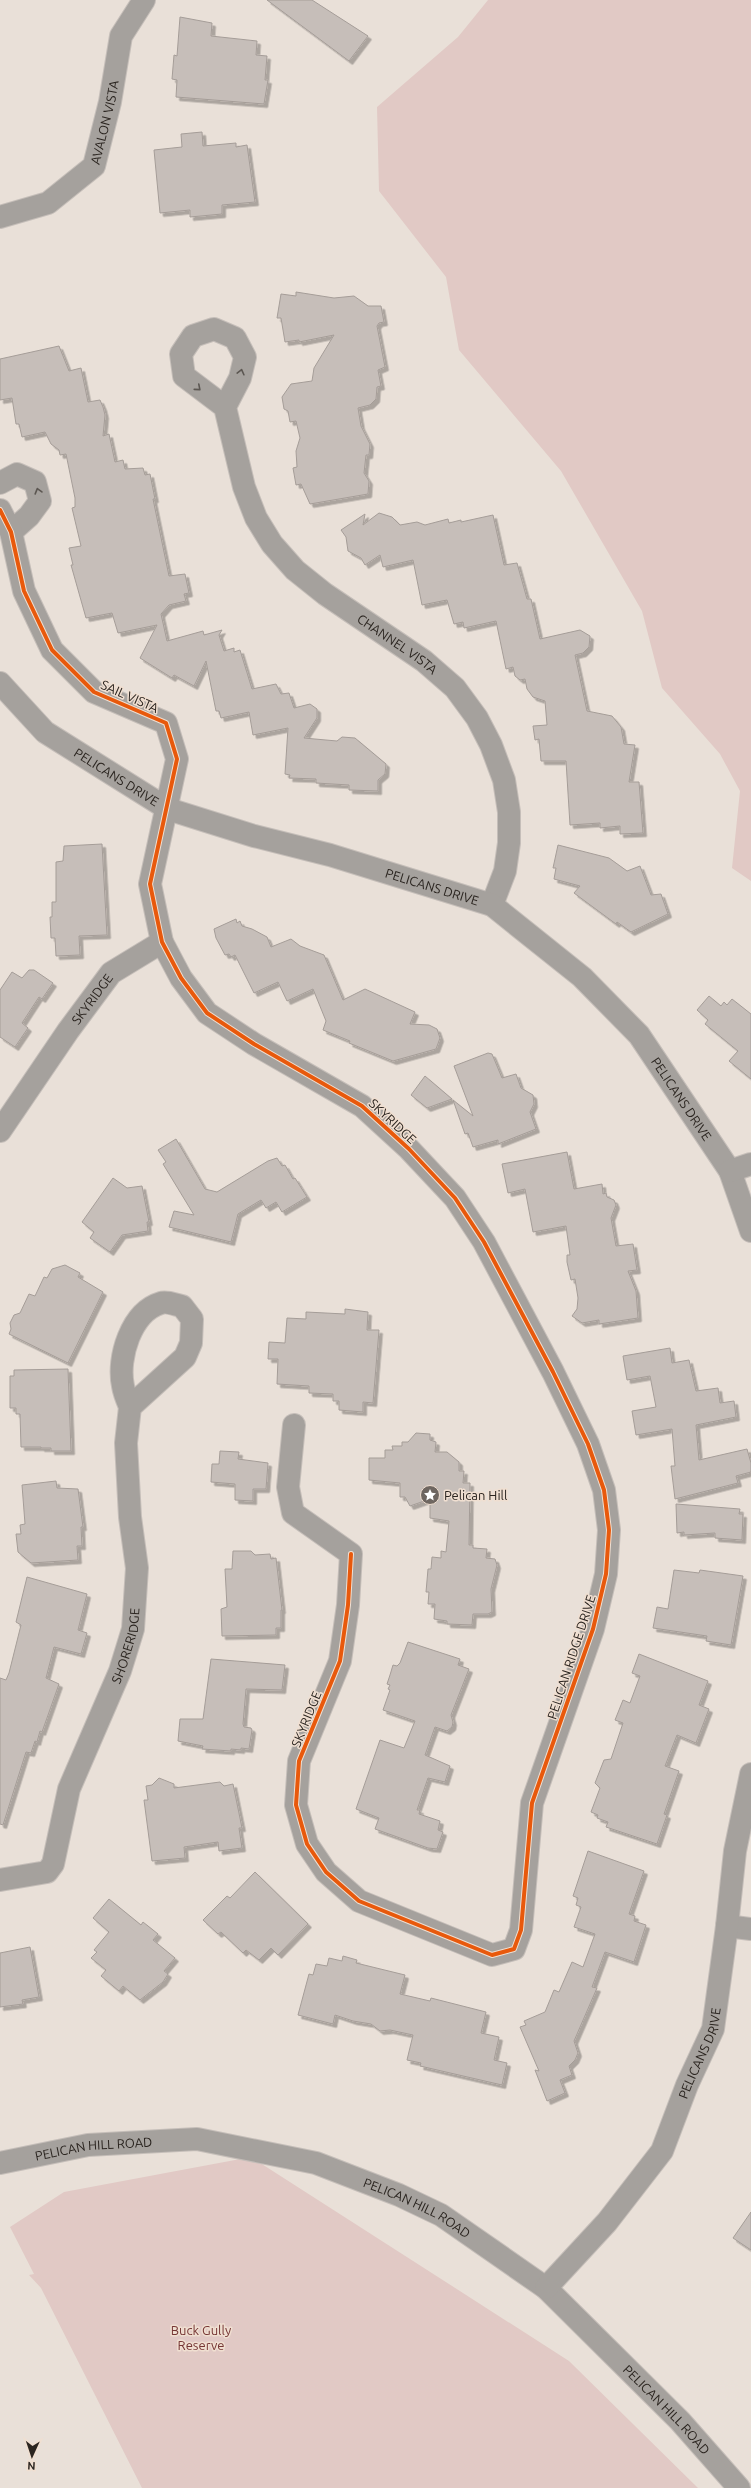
<svg xmlns="http://www.w3.org/2000/svg" width="751" height="2488" font-family="Ubuntu,sans-serif">
	<style>
		.green { fill: #e1c9c5 }
		.building { fill: #c6beb9; stroke: #a59d98; filter: url(#shadow) }
		.lines { fill: none; stroke-linecap: round; stroke-linejoin: round }
		.minor-casing { stroke: #c5beb9; stroke-width: 24 }
		.minor { stroke: #a5a19d; stroke-width: 22 }
		.cycleway-casing { stroke: #f0dfd1; stroke-width: 6 }
		.cycleway { stroke: #e8590c; stroke-width: 4 }
		.oneway { stroke: #5c5752 }
		.labels { text-anchor: middle; stroke-width: 3; stroke-linejoin: round; paint-order: stroke }
		.street-label { font-size: 13px; fill: #2b2520; stroke: #f0dfd1 }
		.poi-label { font-size: 13px; fill: #2b2520; stroke: #f0dfd1; text-anchor: start }
		.park-label { font-size: 13px; fill: #753534; stroke: #f0dfd1 }
	</style>
	<defs>
		<filter id="shadow"><feDropShadow dx="3.5" dy="3.5" stdDeviation="0" flood-color="#0004"/></filter>
	</defs>
	<rect width="100%" height="100%" fill="#e9e0d8"/>
	<g class="green">
		<polygon points="488,0 751,0 751,881 732,868 740,791 720,754 662,688 642,611 561,471 459,350 446,277 379,191 377,107 458,37"/>
		<polygon points="251,2157 569,2361 698,2488 142,2488 41,2288 29,2275 34,2274 10,2227 64,2192"/>
	</g>
	<g class="building">
		<polygon points="267,0 312,0 368,36 349,61"/>
		<polygon points="180,17 212,23 211,36 257,41 256,55 267,56 265,80 268,80 264,104 176,97 177,80 172,79 174,55 177,56"/>
		<polygon points="202,132 203,146 236,143 236,147 247,145 255,202 222,205 222,214 190,217 190,210 160,213 154,150 182,147 181,134"/>
		<polygon points="296,292 334,298 354,296 368,306 381,306 384,322 379,323 377,326 385,367 378,370 381,386 377,387 376,399 370,405 358,408 361,426 370,444 369,455 366,455 364,473 369,481 368,494 310,504 301,484 296,485 293,468 297,467 296,451 300,438 296,421 290,422 288,411 284,409 282,397 291,384 312,381 314,368 334,335 299,342 299,340 285,342 281,318 277,318 281,294 296,296"/>
		<polygon points="59,346 69,371 81,368 88,402 100,400 103,407 105,415 103,436 109,434 115,462 123,460 125,469 143,468 145,475 150,474 155,499 153,499 169,576 185,574 189,593 184,594 186,601 169,605 161,614 167,641 203,631 204,635 222,630 219,635 224,651 234,648 234,652 240,650 252,689 276,684 281,694 289,693 294,708 310,704 317,709 317,718 304,738 337,741 342,737 355,738 386,764 385,774 378,780 378,791 349,790 349,785 316,783 316,779 289,778 290,775 285,774 288,728 253,735 249,712 221,718 219,711 216,711 206,661 194,686 174,675 172,678 140,658 157,625 118,633 112,613 86,618 71,565 73,565 69,548 81,546 72,508 75,507 75,498 66,454 60,455 59,450 51,444 45,432 22,437 19,424 16,424 12,398 0,400 0,359"/>
		<polygon points="379,513 392,517 400,525 417,522 425,525 448,519 449,523 461,520 461,522 493,515 504,565 517,563 527,599 531,599 540,639 580,630 590,636 589,647 583,653 575,655 587,711 612,716 621,727 624,744 635,745 629,782 639,782 643,833 620,834 620,826 600,828 600,823 570,825 566,761 541,761 539,739 535,740 533,726 547,725 545,701 533,697 527,689 525,679 520,680 515,676 513,667 506,669 496,621 464,628 463,622 454,624 447,600 422,605 413,560 383,567 380,555 365,565 361,558 348,551 346,537 341,530 365,514 363,525"/>
		<polygon points="102,844 107,935 79,936 80,955 56,956 55,938 51,938 50,917 52,917 52,902 56,902 56,862 63,861 64,846"/>
		<polygon points="558,845 609,858 627,871 640,866 651,895 661,894 668,914 631,932 617,922 616,924 574,893 580,886 554,879 556,868 553,868"/>
		<polygon points="236,919 237,923 240,921 242,926 252,929 267,937 271,947 291,939 300,946 324,955 343,1000 365,989 415,1012 410,1024 429,1025 437,1029 440,1038 436,1049 393,1061 349,1043 350,1041 323,1030 326,1021 313,989 287,1001 278,982 254,993 235,955 231,957 229,954 225,955 216,938 214,929"/>
		<polygon points="29,970 34,970 53,983 42,999 39,997 22,1023 28,1028 15,1047 0,1037 0,990 12,972 22,978"/>
		<polygon points="709,996 721,1006 724,1002 727,1005 732,999 751,1014 751,1079 729,1061 738,1051 705,1024 708,1020 697,1010"/>
		<polygon points="488,1053 492,1054 502,1078 516,1074 521,1088 533,1095 534,1104 530,1112 536,1129 498,1144 498,1140 473,1147 468,1133 465,1134 453,1100 473,1116 454,1066"/>
		<polygon points="425,1076 452,1099 427,1108 411,1095"/>
		<polygon points="176,1139 205,1189 217,1192 268,1161 277,1158 282,1166 285,1165 293,1179 295,1178 307,1197 282,1212 276,1202 266,1208 261,1200 238,1214 231,1242 169,1227 174,1211 194,1215 163,1164 166,1162 158,1150"/>
		<polygon points="567,1152 574,1189 602,1184 603,1194 606,1193 607,1197 614,1200 616,1205 611,1218 616,1246 633,1244 637,1270 628,1271 636,1291 638,1318 599,1324 599,1320 582,1323 572,1316 577,1309 578,1298 575,1279 571,1280 567,1262 567,1255 570,1255 566,1226 533,1232 525,1189 508,1193 502,1164"/>
		<polygon points="113,1178 127,1188 142,1186 149,1222 147,1222 148,1231 122,1235 110,1252 90,1238 94,1232 82,1222"/>
		<polygon points="65,1265 80,1273 78,1277 103,1292 68,1363 9,1334 11,1329 10,1323 14,1315 20,1313 29,1294 35,1296 44,1277 47,1278 52,1269"/>
		<polygon points="345,1309 368,1312 367,1330 379,1330 373,1403 363,1402 363,1412 339,1410 339,1401 333,1401 333,1394 309,1393 309,1386 277,1384 278,1359 268,1359 269,1342 285,1343 287,1318 306,1319 306,1312 345,1314"/>
		<polygon points="670,1348 672,1363 689,1360 696,1391 718,1388 720,1403 734,1401 736,1417 696,1425 699,1460 747,1449 751,1463 751,1472 736,1476 738,1483 675,1499 671,1466 675,1466 672,1429 636,1435 632,1411 656,1407 650,1376 627,1380 623,1356"/>
		<polygon points="68,1369 71,1451 51,1451 51,1448 41,1448 41,1447 21,1447 20,1414 16,1414 16,1408 10,1408 10,1376 14,1376 14,1370"/>
		<polygon points="416,1433 430,1434 430,1440 436,1442 435,1452 447,1452 459,1462 459,1471 464,1471 463,1483 470,1483 469,1545 473,1545 473,1548 487,1549 486,1558 495,1559 497,1565 491,1589 492,1612 488,1614 473,1614 472,1625 447,1624 447,1621 434,1619 435,1604 428,1604 429,1592 426,1592 428,1569 431,1569 432,1557 441,1558 441,1551 446,1552 449,1521 430,1518 430,1499 410,1506 405,1497 400,1497 400,1483 369,1480 369,1458 385,1458 385,1450 393,1450 392,1446 402,1446 402,1442 408,1442"/>
		<polygon points="220,1451 239,1452 238,1459 268,1463 266,1489 253,1489 253,1501 235,1500 235,1484 211,1482 212,1464 219,1464"/>
		<polygon points="56,1481 57,1488 78,1489 83,1527 81,1527 82,1546 77,1546 78,1560 31,1563 18,1552 16,1534 21,1534 20,1525 25,1524 22,1485"/>
		<polygon points="676,1504 740,1509 739,1514 743,1514 742,1540 715,1538 715,1533 684,1535 684,1532 677,1533"/>
		<polygon points="233,1551 251,1551 255,1555 270,1554 271,1559 276,1558 282,1610 281,1610 281,1628 276,1628 276,1635 222,1636 221,1609 227,1607 225,1569 232,1569"/>
		<polygon points="674,1570 699,1573 700,1570 743,1576 731,1645 706,1641 707,1636 653,1628 657,1607 668,1609"/>
		<polygon points="27,1577 87,1594 78,1630 87,1633 81,1654 54,1647 46,1678 59,1684 42,1732 40,1731 37,1742 35,1741 31,1753 26,1752 3,1825 0,1824 0,1678 6,1680 9,1673 21,1625 16,1622"/>
		<polygon points="408,1642 460,1659 458,1665 469,1669 451,1715 453,1722 452,1727 447,1731 435,1727 425,1755 450,1766 445,1782 428,1778 417,1810 420,1810 419,1814 440,1821 438,1830 443,1832 437,1849 428,1848 375,1829 379,1818 356,1809 380,1740 404,1748 415,1721 383,1710 390,1690 388,1689 390,1685 387,1684 390,1675 393,1665 397,1666 400,1663"/>
		<polygon points="639,1654 708,1681 699,1705 709,1709 696,1743 677,1735 665,1766 679,1771 664,1814 667,1815 657,1844 606,1827 608,1822 597,1818 598,1815 591,1812 600,1788 595,1783 604,1760 611,1759 623,1723 615,1720 623,1700 630,1703 640,1676 632,1673"/>
		<polygon points="211,1659 285,1665 282,1690 246,1689 243,1724 244,1727 251,1728 252,1730 249,1749 241,1748 241,1750 231,1749 231,1751 202,1749 203,1746 178,1741 180,1719 203,1719"/>
		<polygon points="159,1778 174,1784 174,1788 220,1782 224,1786 233,1784 242,1828 239,1828 242,1848 219,1851 218,1842 184,1847 185,1858 152,1861 144,1800 148,1800 146,1786 152,1785"/>
		<polygon points="588,1851 644,1871 629,1914 635,1916 634,1921 646,1925 634,1962 605,1952 592,1987 597,1988 574,2041 578,2053 575,2060 569,2066 572,2075 560,2080 565,2093 547,2101 535,2070 539,2071 520,2027 526,2025 524,2021 545,2012 554,1990 559,1992 572,1962 583,1967 595,1934 574,1927 581,1907 576,1905 578,1898 573,1896"/>
		<polygon points="255,1872 308,1924 278,1955 271,1948 259,1960 246,1950 243,1953 221,1932 218,1934 203,1920 227,1896 230,1898"/>
		<polygon points="109,1899 141,1925 143,1922 158,1934 153,1940 175,1958 164,1971 168,1974 163,1982 140,2000 123,1986 119,1991 101,1976 106,1970 91,1958 97,1952 94,1950 109,1932 93,1918"/>
		<polygon points="30,1947 39,1997 22,2000 23,2004 0,2007 0,1953"/>
		<polygon points="343,1956 357,1960 356,1963 405,1975 400,1994 430,2001 431,1998 486,2012 481,2033 499,2037 494,2060 507,2063 502,2085 420,2066 421,2063 407,2060 413,2035 390,2030 380,2031 371,2024 353,2021 335,2015 333,2024 298,2015 309,1974 313,1975 316,1964 327,1966 329,1958 342,1961"/>
		<polygon points="751,2212 751,2250 733,2238"/>
	</g>
	<g class="lines">
		<defs>
			<g id="minor">
				<path id="s1" d="M0,217l48,-14 46,-37 16,-64 11,-66 23,-36"/>
				<path id="s2" d="M225,407l15,-29 5,-21 -10,-19 -21,-9 -21,7 -12,18 3,22 41,31 19,80 12,31 16,26 23,26 30,24 99,67 31,27 22,30 14,27 13,35 5,32v31l-4,28 -13,34"/>
				<polyline points="0,483 17,474 35,482 40,501 29,516 11,532"/>
				<polyline points="0,510 11,532 24,591 52,650 94,692 166,723 177,759 150,884 162,942 181,978 207,1013 254,1044 362,1106 409,1149 455,1198 484,1242 553,1372 588,1444 604,1490 609,1530 606,1574 593,1629 532,1803 521,1930 514,1949 492,1955 359,1901 326,1872 307,1844 296,1805 299,1761 340,1661 348,1605 351,1554 293,1513 288,1487 294,1425"/>
				<path id="s3" d="M0,683l45,49 123,77 86,27 76,19 162,50 90,72 57,58 91,136 21,60"/>
				<path id="s4" d="M0,1131l68,-100 43,-58 51,-31"/>
				<polyline points="730,1171 751,1164"/>
				<path id="s5" d="M0,1880l47,-8 6,-8 16,-75 51,-118 13,-42 4,-61 -7,-51 -4,-74 4,-36 55,-50 6,-14 1,-24 -10,-13c-6,-1 -15,-5 -21,-3 -30,9 -44,55 -38,83 1,7 4,14 7,21"/>
				<polyline points="727,1926 751,1929"/>
				<path id="s6" d="M0,2163l88,-18 109,-6 119,24 83,32 42,20 105,73 134,133 59,67"/>
				<path id="s7" d="M546,2288l61,-66 55,-71 25,-66 26,-56 14,-103 8,-75 16,-77"/>
			</g>
		</defs>
		<use href="#minor" class="minor-casing"/>
		<use href="#minor" class="minor"/>
		<defs>
			<polyline id="cycleway" points="0,510 11,532 24,591 52,650 94,692 166,723 177,759 150,884 162,942 181,978 207,1013 254,1044 362,1106 409,1149 455,1198 484,1242 553,1372 588,1444 604,1490 609,1530 606,1574 593,1629 532,1803 521,1930 514,1949 492,1955 359,1901 326,1872 307,1844 296,1805 299,1761 340,1661 348,1605 351,1554"/>
		</defs>
		<use href="#cycleway" class="cycleway-casing"/>
		<use href="#cycleway" class="cycleway"/>
	</g>
	<defs><path id="oneway-chevron" d="M-2-3.5L2.5 0L-2 3.5" fill="none" stroke-width="1.6" stroke-linecap="round" stroke-linejoin="round"/></defs>
	<g class="oneway">
		<use href="#oneway-chevron" transform="translate(241 372) rotate(-76)"/>
		<use href="#oneway-chevron" transform="translate(198 388) rotate(41)"/>
		<use href="#oneway-chevron" transform="translate(38 491) rotate(-106)"/>
	</g>
	<defs>
		<symbol id="sight-disc" viewBox="-11 -11 22 22"><circle r="9.5" fill="#6e6660" stroke="#f0dfd1"/><path d="M0-6L1.8-2.2L6-1.7L2.9 1.2L3.7 5.4L0 3.3L-3.7 5.4L-2.9 1.2L-6-1.7L-1.8-2.2Z" fill="#fff"/></symbol>
	</defs>
	<g fill-rule="evenodd">
		<use href="#sight-disc" x="419" y="1484" width="22" height="22"/>
	</g>
	<g class="labels">
		<g class="street-label">
			<text dy="5" stroke="none"><textPath href="#s1" startOffset="154">AVALON VISTA</textPath></text>
			<text dy="5" stroke="none"><textPath href="#s2" startOffset="523">CHANNEL VISTA</textPath></text>
			<text transform="translate(130 696) rotate(24)" y="5">SAIL VISTA</text>
			<text dy="5" stroke="none"><textPath href="#s3" startOffset="151">PELICANS DRIVE</textPath></text>
			<text dy="5" stroke="none"><textPath href="#s3" startOffset="487">PELICANS DRIVE</textPath></text>
			<text dy="5" stroke="none"><textPath href="#s4" startOffset="161">SKYRIDGE</textPath></text>
			<text dy="5" stroke="none"><textPath href="#s3" startOffset="823">PELICANS DRIVE</textPath></text>
			<text transform="translate(393 1121) rotate(43)" y="5">SKYRIDGE</text>
			<text dy="5" stroke="none"><textPath href="#s5" startOffset="289">SHORERIDGE</textPath></text>
			<text transform="translate(571 1657) rotate(-72)" y="5">PELICAN RIDGE DRIVE</text>
			<text transform="translate(306 1719) rotate(-68)" y="5">SKYRIDGE</text>
			<text dy="5" stroke="none"><textPath href="#s7" startOffset="285">PELICANS DRIVE</textPath></text>
			<text dy="5" stroke="none"><textPath href="#s6" startOffset="95">PELICAN HILL ROAD</textPath></text>
			<text dy="5" stroke="none"><textPath href="#s6" startOffset="431">PELICAN HILL ROAD</textPath></text>
			<text dy="5" stroke="none"><textPath href="#s6" startOffset="755">PELICAN HILL ROAD</textPath></text>
		</g>
		<g class="poi-label">
			<text x="444" y="1500">Pelican Hill</text>
		</g>
		<g class="park-label">
			<text x="201" y="2335">Buck Gully<tspan x="201" dy="15">Reserve</tspan></text>
		</g>
	</g>
	<g transform="translate(32 2456) rotate(183)" stroke="#f0dfd1" stroke-width="3" paint-order="stroke">
	<path d="M0-3L7 15L0 10L-7 15Z" fill="#2b2520"/>
	<text y="-6" font-size="11" font-weight="bold" text-anchor="middle" fill="#2b2520">N</text>
	</g>
</svg>
